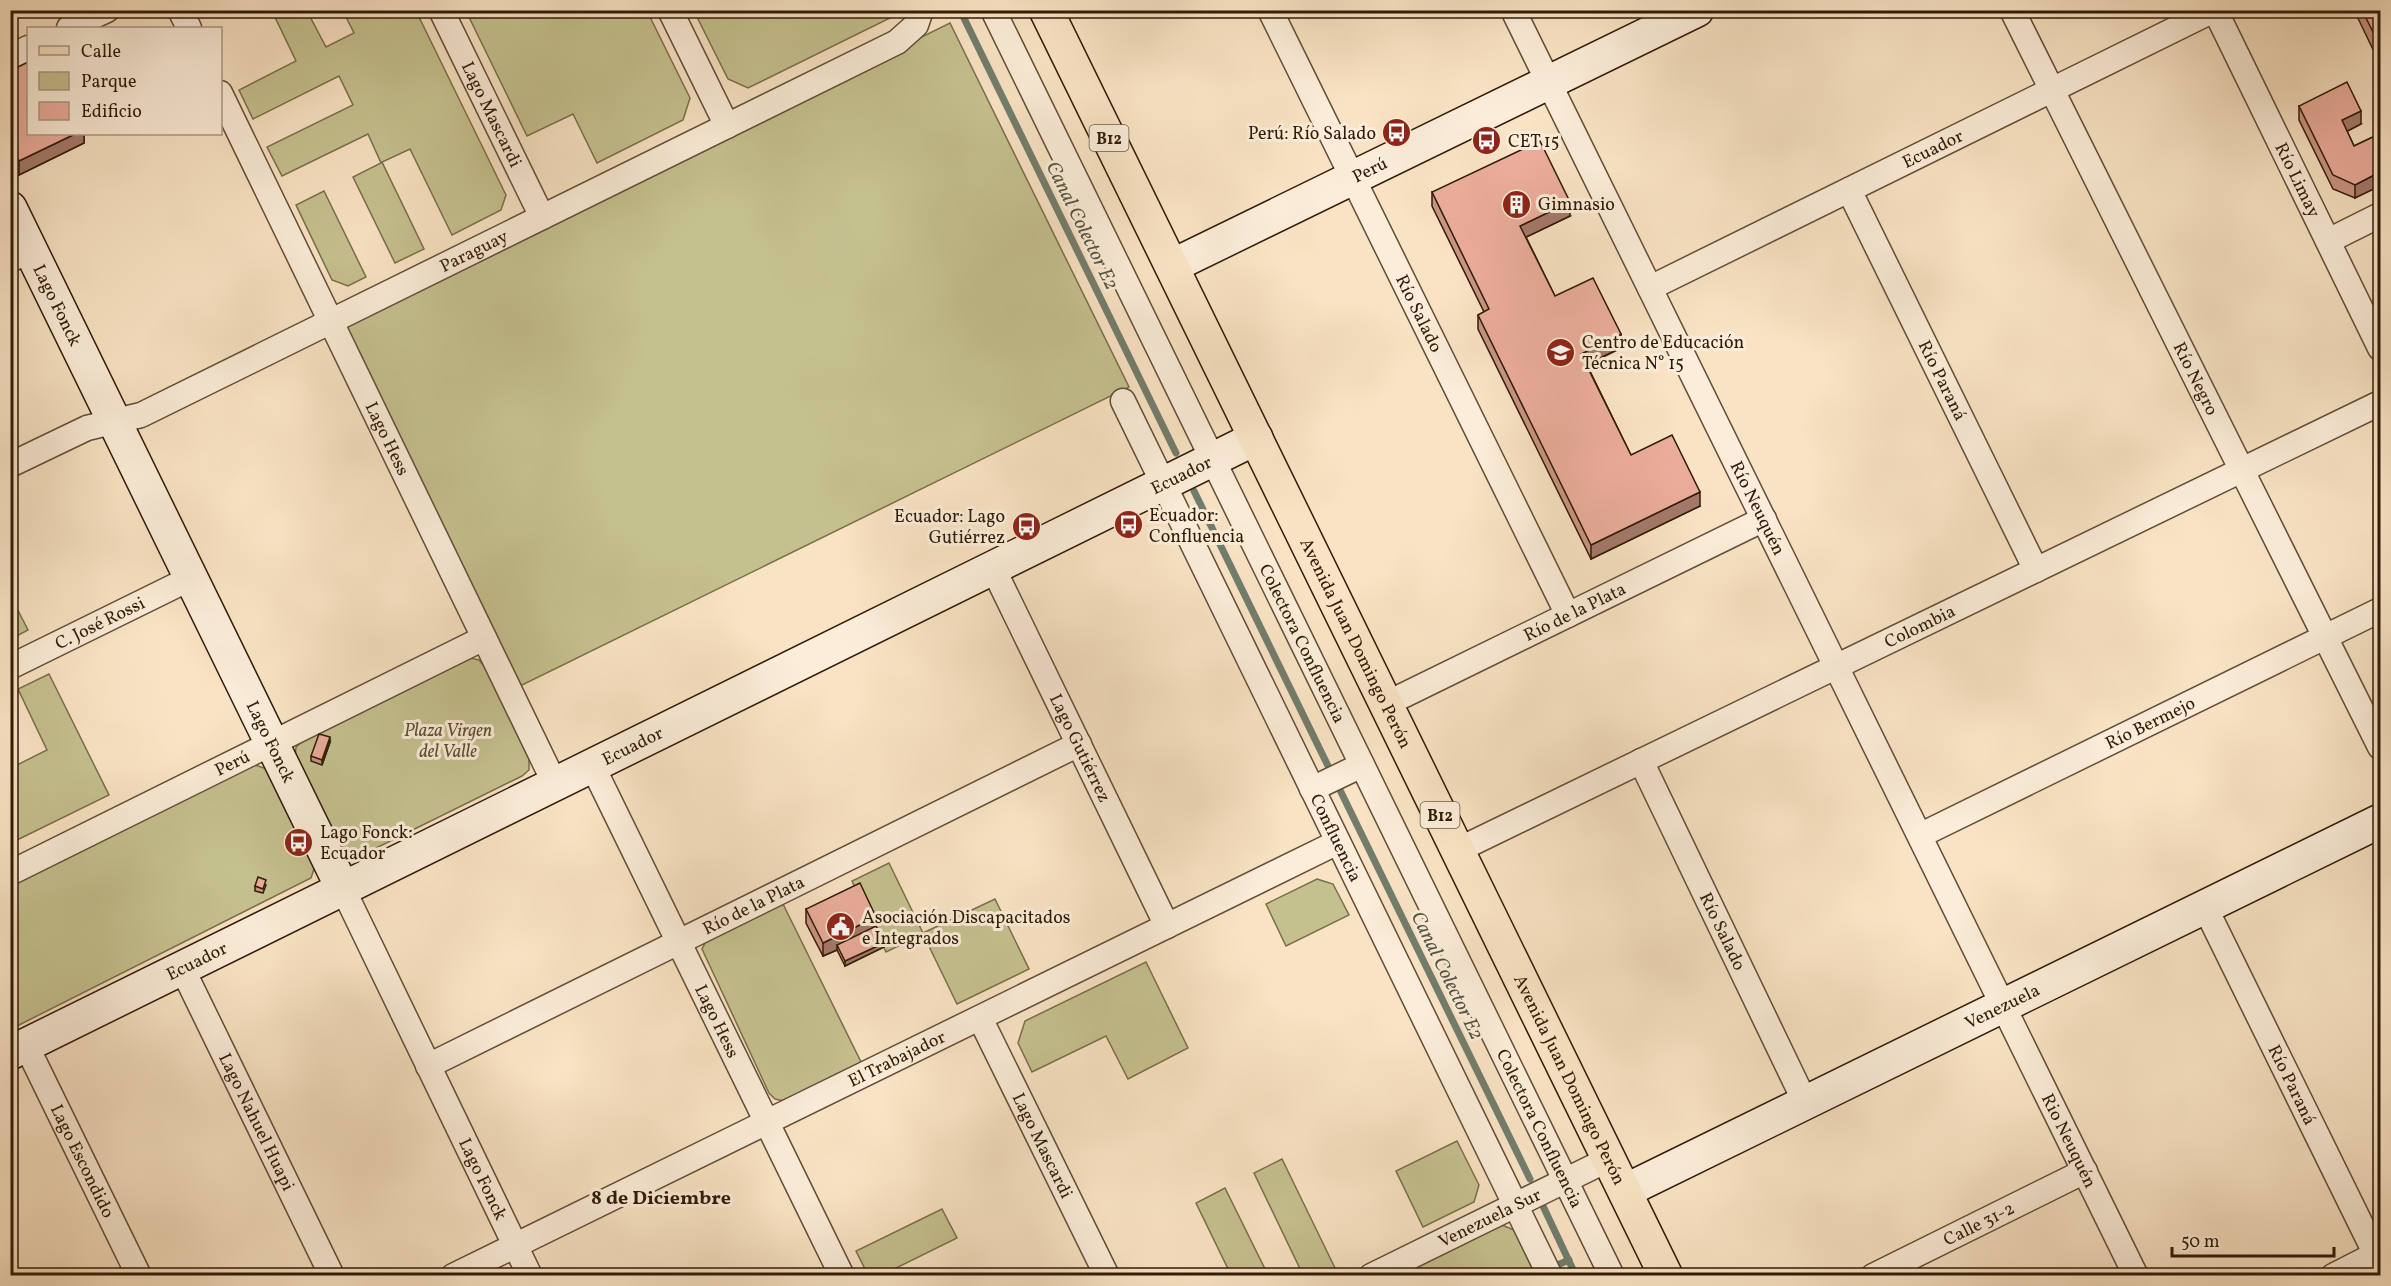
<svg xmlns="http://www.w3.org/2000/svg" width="2391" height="1286" font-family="Vollkorn,serif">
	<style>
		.green { fill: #c5c18f; stroke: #7a6e4b; stroke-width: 1.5 }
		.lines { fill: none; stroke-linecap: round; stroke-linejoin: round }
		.stream { stroke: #727d6d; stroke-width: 7 }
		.street-casing { stroke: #624d36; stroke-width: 27 }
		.secondary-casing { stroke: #301b07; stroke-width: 36 }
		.primary-casing { stroke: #301b07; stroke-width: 36 }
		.street { stroke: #fbedd9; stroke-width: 24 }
		.secondary { stroke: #fbedd9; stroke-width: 33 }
		.primary { stroke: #f9e3c4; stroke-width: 33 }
		.wall { fill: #ca9585; stroke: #301b07; stroke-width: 1.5 }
		.shaded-wall { fill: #a4796c; stroke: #301b07; stroke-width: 1.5 }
		.building { fill: #ebad9b; stroke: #301b07; stroke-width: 1.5 }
		.labels { text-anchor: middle; stroke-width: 6; stroke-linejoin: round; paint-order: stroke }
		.shield { fill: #fbedd9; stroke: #6d5a46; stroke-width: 1.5 }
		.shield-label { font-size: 16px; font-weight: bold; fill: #301b07 }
		.street-label { font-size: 18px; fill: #301b07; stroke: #fbedd9 }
		.poi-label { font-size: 18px; fill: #301b07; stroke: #fbedd9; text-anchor: start }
		.park-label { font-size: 18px; font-style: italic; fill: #5d4d30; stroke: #fbedd9 }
		.water-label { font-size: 20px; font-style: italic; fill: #565442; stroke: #fbedd9 }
		.neighbourhood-label { font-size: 20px; font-weight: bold; fill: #301b07; stroke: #fbedd9 }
	</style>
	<rect width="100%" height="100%" fill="#f9e3c4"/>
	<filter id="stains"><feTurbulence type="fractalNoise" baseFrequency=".00333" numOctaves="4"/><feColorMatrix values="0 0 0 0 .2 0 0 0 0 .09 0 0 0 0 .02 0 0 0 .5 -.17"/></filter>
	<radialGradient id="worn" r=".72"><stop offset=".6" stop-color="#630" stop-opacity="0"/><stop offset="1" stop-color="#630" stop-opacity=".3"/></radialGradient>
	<g class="green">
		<polygon points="272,11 307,11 326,47 354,33 343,11 416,11 506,195 501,210 452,235 410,149 382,162 424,249 395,263 353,177 381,163 368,134 282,176 267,147 353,105 339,76 253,119 239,90 296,61"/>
		<polygon points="466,11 647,11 690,98 683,120 597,163 573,114 527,136"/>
		<polygon points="694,11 894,11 892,17 748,88 728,79"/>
		<polygon points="950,23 1129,387 518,687 340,324"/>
		<polygon points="324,191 366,277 348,286 332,280 296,205"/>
		<polygon points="10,595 28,630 11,639 10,639"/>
		<polygon points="470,658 479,660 485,667 529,757 529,770 522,776 360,856 350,858 342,853 295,757 296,747 304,740"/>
		<polygon points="49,674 109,795 11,843 11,768 47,750 18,689"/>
		<polygon points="255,765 267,769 315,866 311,878 11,1029 11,885"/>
		<polygon points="889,863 923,933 995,899 1029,969 957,1004 923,934 886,952 852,881"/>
		<polygon points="1317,879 1333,884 1349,915 1286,946 1266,904"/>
		<polygon points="782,902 862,1064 784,1101 775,1099 769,1093 702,949 706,941"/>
		<polygon points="1146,962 1188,1048 1128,1079 1106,1036 1032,1072 1018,1043 1025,1021"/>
		<polygon points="1457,1141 1479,1185 1474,1202 1423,1227 1396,1171"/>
		<polygon points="1282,1159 1336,1270 1324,1275 1303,1275 1254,1173"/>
		<polygon points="1225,1188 1268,1275 1231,1275 1196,1203"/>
		<polygon points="942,1209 957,1238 882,1275 868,1275 856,1251"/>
		<polygon points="1502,1225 1514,1230 1537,1276 1398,1276"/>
	</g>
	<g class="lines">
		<g class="stream">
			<polyline points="960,10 1176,453"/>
			<polyline points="10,18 26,10"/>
			<polyline points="1194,491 1330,770"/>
			<polyline points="1338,786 1530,1179"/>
			<polyline points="1543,1206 1576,1276"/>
			<polyline points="1555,1266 1569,1260"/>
		</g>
		<defs>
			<g id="street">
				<polyline points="180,10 189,28"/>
				<path id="s1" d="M441,10l101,207"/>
				<polyline points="670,10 727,126"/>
				<path id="s2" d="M993,10l619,1266"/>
				<path id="s3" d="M1270,10l298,605"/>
				<path id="s4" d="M1513,10l623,1266"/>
				<path id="s5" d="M2012,10l368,737"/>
				<path id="s6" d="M2215,10l165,338"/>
				<polyline points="69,28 107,10"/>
				<polyline points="10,57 28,48"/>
				<path id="s7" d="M220,93l335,691"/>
				<path id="s8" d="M1849,190l187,380"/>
				<polyline points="2328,241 2380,215"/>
				<polyline points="10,260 31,250"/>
				<path id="s9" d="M1650,288l564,-278"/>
				<path id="s10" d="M1123,401l427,875"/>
				<path id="s11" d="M10,465l77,-37 54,-13 756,-373 19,-17 5,-15"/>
				<path id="s12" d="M993,568l174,358"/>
				<path id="s13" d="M10,667l181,-89"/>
				<path id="s14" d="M1386,704l378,-185"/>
				<path id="s15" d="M1641,761l164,341"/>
				<path id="s16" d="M592,765l250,511"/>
				<polyline points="1312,789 1362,765"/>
				<path id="s17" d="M1921,835l459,-225"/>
				<path id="s18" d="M1458,850l922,-447"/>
				<path id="s19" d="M10,873l474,-235"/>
				<path id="s20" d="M343,889l187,387"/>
				<path id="s21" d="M2205,907l175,356"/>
				<path id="s22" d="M182,968l150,308"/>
				<path id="s23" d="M980,1018l127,258"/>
				<path id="s24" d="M26,1045l113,231"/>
				<path id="s25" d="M428,1066l651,-322"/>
				<path id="s26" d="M453,1276l885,-434"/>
				<path id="s27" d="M1371,1276l238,-117"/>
				<path id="s28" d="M1873,1276l212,-105"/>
				<polyline points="2333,1276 2380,1252"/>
			</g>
			<g id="secondary">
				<path id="s29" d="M10,208l333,681"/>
				<path id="s30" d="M1172,266l525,-256"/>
				<path id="s31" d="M10,1053l1246,-615"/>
				<path id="s32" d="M1625,1191l755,-370"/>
			</g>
			<g id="primary">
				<path id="s33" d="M1046,10l620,1266"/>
			</g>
		</defs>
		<use href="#street" class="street-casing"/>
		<use href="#secondary" class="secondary-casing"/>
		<use href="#primary" class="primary-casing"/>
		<use href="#street" class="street"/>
		<use href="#secondary" class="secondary"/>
		<use href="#primary" class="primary"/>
	</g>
	<g class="wall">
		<polygon points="2354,10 2380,10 2380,64"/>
		<polygon points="10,71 84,134 84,143 19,175 10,157"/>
		<polygon points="2299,106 2361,124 2347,131 2354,146 2375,136 2355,198 2333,189 2299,120"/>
		<polygon points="1432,192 1570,216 1526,237 1555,296 1621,348 1587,365 1631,455 1700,506 1591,559 1478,329 1478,315 1484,312 1432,206"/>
		<polygon points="330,742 322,765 311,761 311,756"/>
		<polygon points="266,885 263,893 255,891 255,886"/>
		<polygon points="806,909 876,926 884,947 845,966 837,950 823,956 806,923"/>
	</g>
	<g class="shaded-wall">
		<polygon points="2361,111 2361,124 2342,134 2342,120"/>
		<polygon points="75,134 84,134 84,143 19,175 19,161"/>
		<polygon points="2380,172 2380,186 2355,198 2355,185"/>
		<polygon points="1570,202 1570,216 1520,240 1520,226"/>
		<polygon points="1621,334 1621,348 1581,367 1581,354"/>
		<polygon points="1700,492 1700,506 1591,559 1591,545"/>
		<polygon points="330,737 330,742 322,765 322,760"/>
		<polygon points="876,917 876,931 837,945 837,950 823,956 823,943"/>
		<polygon points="884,943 884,947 845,966 845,961"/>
	</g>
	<g class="building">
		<polygon points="2362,10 2380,10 2380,46"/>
		<polygon points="28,62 28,134 75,134 19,161 10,143 10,71"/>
		<polygon points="2347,82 2361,111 2342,120 2354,146 2375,136 2380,148 2380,172 2355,185 2333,175 2299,106"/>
		<polygon points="1540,141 1570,202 1520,226 1555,296 1593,278 1621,334 1581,354 1631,455 1672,435 1700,492 1591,545 1478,315 1489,309 1432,192"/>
		<polygon points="319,734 330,737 322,760 311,756"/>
		<polygon points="258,877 266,880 263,889 255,886"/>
		<polygon points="860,883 876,917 823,943 806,909"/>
		<polygon points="876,926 884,943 845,961 837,945"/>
	</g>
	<defs>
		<symbol id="bus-disc" viewBox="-11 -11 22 22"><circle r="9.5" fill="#8f2418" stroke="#fbedd9"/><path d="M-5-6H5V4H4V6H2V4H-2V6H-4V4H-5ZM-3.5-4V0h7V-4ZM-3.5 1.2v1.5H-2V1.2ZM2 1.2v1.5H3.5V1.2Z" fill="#fff"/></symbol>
		<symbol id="building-disc" viewBox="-11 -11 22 22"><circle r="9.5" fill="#8f2418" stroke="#fbedd9"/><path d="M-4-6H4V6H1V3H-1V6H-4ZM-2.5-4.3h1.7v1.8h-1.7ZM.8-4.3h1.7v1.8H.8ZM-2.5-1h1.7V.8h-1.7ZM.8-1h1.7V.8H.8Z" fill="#fff"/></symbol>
		<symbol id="school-disc" viewBox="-11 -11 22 22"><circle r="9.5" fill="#8f2418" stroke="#fbedd9"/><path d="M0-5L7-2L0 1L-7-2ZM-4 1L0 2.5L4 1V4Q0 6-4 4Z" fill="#fff"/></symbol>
		<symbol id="civic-disc" viewBox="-11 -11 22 22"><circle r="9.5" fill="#8f2418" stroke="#fbedd9"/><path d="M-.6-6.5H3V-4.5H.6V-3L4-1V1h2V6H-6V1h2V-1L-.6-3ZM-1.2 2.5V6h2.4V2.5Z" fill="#fff"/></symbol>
	</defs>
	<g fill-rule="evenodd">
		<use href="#bus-disc" x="1380" y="116" width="33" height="33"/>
		<use href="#bus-disc" x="1470" y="124" width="33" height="33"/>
		<use href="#building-disc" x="1500" y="188" width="33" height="33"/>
		<use href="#school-disc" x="1544" y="336" width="33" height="33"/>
		<use href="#bus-disc" x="1112" y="508" width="33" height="33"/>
		<use href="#bus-disc" x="1010" y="510" width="33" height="33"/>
		<use href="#bus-disc" x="282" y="826" width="33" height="33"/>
		<use href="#civic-disc" x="824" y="910" width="33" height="33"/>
	</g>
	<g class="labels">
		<g class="shield">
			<rect x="1089.5" y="125" width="39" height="26" rx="4.5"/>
			<rect x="1420.5" y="802" width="39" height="26" rx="4.5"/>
		</g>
		<g class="shield-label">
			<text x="1109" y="144">B12</text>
			<text x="1440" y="821">B12</text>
		</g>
		<g class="street-label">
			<text dy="6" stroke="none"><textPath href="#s1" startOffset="116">Lago Mascardi</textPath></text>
			<text dy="6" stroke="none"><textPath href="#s9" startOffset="315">Ecuador</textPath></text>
			<text dy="6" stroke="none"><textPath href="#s30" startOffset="220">Perú</textPath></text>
			<text dy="6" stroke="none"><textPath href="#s6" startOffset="189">Río Limay</textPath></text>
			<text dy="6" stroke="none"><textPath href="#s11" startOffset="512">Paraguay</textPath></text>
			<text dy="6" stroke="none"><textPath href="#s29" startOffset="108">Lago Fonck</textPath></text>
			<text dy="6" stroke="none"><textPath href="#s3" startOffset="338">Río Salado</textPath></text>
			<text dy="6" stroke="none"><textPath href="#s5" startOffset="412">Río Negro</textPath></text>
			<text dy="6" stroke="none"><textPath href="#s8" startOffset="212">Río Paraná</textPath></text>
			<text dy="6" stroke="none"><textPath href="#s7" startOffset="384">Lago Hess</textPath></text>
			<text dy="6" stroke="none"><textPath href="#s31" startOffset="1306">Ecuador</textPath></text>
			<text dy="6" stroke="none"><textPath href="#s4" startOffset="555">Río Neuquén</textPath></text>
			<text dy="6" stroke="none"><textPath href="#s14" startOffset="210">Río de la Plata</textPath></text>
			<text dy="6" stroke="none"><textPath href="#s13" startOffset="100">C. José Rossi</textPath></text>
			<text dy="6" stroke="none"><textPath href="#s18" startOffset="513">Colombia</textPath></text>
			<text dy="6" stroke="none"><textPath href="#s2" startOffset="705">Colectora Confluencia</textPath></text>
			<text dy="6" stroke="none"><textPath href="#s33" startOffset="705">Avenida Juan Domingo Perón</textPath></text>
			<text dy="6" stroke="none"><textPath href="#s17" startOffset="255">Río Bermejo</textPath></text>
			<text dy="6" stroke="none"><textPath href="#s29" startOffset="594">Lago Fonck</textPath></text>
			<text dy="6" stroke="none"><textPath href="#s31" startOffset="694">Ecuador</textPath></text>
			<text dy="6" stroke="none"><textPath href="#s12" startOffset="200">Lago Gutiérrez</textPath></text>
			<text dy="6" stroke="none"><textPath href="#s19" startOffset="248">Perú</textPath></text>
			<text dy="6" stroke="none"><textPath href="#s10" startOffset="486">Confluencia</textPath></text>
			<text dy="6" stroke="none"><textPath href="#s25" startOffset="363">Río de la Plata</textPath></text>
			<text dy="6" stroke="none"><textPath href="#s15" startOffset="189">Río Salado</textPath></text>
			<text dy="6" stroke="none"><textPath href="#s31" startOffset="208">Ecuador</textPath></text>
			<text dy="6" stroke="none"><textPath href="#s32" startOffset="420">Venezuela</textPath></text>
			<text dy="6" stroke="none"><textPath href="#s16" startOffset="285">Lago Hess</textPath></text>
			<text dy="6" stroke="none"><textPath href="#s26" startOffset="494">El Trabajador</textPath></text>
			<text dy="6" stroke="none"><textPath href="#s33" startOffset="1191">Avenida Juan Domingo Perón</textPath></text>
			<text dy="6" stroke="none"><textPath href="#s21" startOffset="198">Río Paraná</textPath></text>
			<text dy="6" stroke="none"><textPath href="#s22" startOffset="171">Lago Nahuel Huapi</textPath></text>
			<text dy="6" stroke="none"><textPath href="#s2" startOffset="1245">Colectora Confluencia</textPath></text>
			<text dy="6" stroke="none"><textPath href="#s4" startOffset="1260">Rio Neuquén</textPath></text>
			<text dy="6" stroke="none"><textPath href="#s23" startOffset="142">Lago Mascardi</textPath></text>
			<text dy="6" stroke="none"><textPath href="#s24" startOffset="129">Lago Escondido</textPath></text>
			<text dy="6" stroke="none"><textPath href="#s20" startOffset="322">Lago Fonck</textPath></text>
			<text dy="6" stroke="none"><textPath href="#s27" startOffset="132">Venezuela Sur</textPath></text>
			<text dy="6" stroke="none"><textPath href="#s28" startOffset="118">Calle 31-2</textPath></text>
		</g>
		<g class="poi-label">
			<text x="1376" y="139" text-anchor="end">Perú: Río Salado</text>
			<text x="1508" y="147">CET 15</text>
			<text x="1538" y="210">Gimnasio</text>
			<text x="1582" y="348">Centro de Educación<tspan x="1582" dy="21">Técnica N° 15</tspan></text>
			<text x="1149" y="521">Ecuador:<tspan x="1149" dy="21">Confluencia</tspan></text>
			<text x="1005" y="522" text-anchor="end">Ecuador: Lago<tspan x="1005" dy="21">Gutiérrez</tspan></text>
			<text x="320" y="838">Lago Fonck:<tspan x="320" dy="21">Ecuador</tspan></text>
			<text x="862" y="923">Asociación Discapacitados<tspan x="862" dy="21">e Integrados</tspan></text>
		</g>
		<g class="park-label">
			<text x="448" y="736">Plaza Virgen<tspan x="448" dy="21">del Valle</tspan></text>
		</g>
		<g class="water-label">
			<text transform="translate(1083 225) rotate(64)" y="7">Canal Colector E2</text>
			<text transform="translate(1448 975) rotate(64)" y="7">Canal Colector E2</text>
		</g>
		<g class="neighbourhood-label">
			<text x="661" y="1204">8 de Diciembre</text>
		</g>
	</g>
	<rect width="2391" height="1286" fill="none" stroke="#f9e3c4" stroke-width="36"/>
	<rect x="12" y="12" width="2367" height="1262" fill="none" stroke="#301b07" stroke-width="3"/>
	<rect x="18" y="18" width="2355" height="1250" fill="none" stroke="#301b07" stroke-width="1.5"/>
	<rect x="27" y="27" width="195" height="108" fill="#fbedd9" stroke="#aa9985" stroke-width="1.5"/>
	<rect x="39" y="46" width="30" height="9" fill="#f9e3c4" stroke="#aa9985" stroke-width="1.5"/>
	<text x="81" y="57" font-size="18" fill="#301b07">Calle</text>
	<rect x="39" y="72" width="30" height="18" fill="#c5c18f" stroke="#aa9985" stroke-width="1.5"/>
	<text x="81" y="87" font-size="18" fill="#301b07">Parque</text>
	<rect x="39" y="102" width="30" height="18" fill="#ebad9b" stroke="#aa9985" stroke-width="1.5"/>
	<text x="81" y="117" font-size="18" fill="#301b07">Edificio</text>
	<path d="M2172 1247v9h162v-9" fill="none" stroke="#301b07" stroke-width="3"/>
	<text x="2181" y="1247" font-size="18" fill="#301b07" stroke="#fbedd9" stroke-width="4.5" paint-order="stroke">50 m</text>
	<rect width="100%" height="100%" filter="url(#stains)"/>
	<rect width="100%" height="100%" fill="url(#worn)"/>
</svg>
